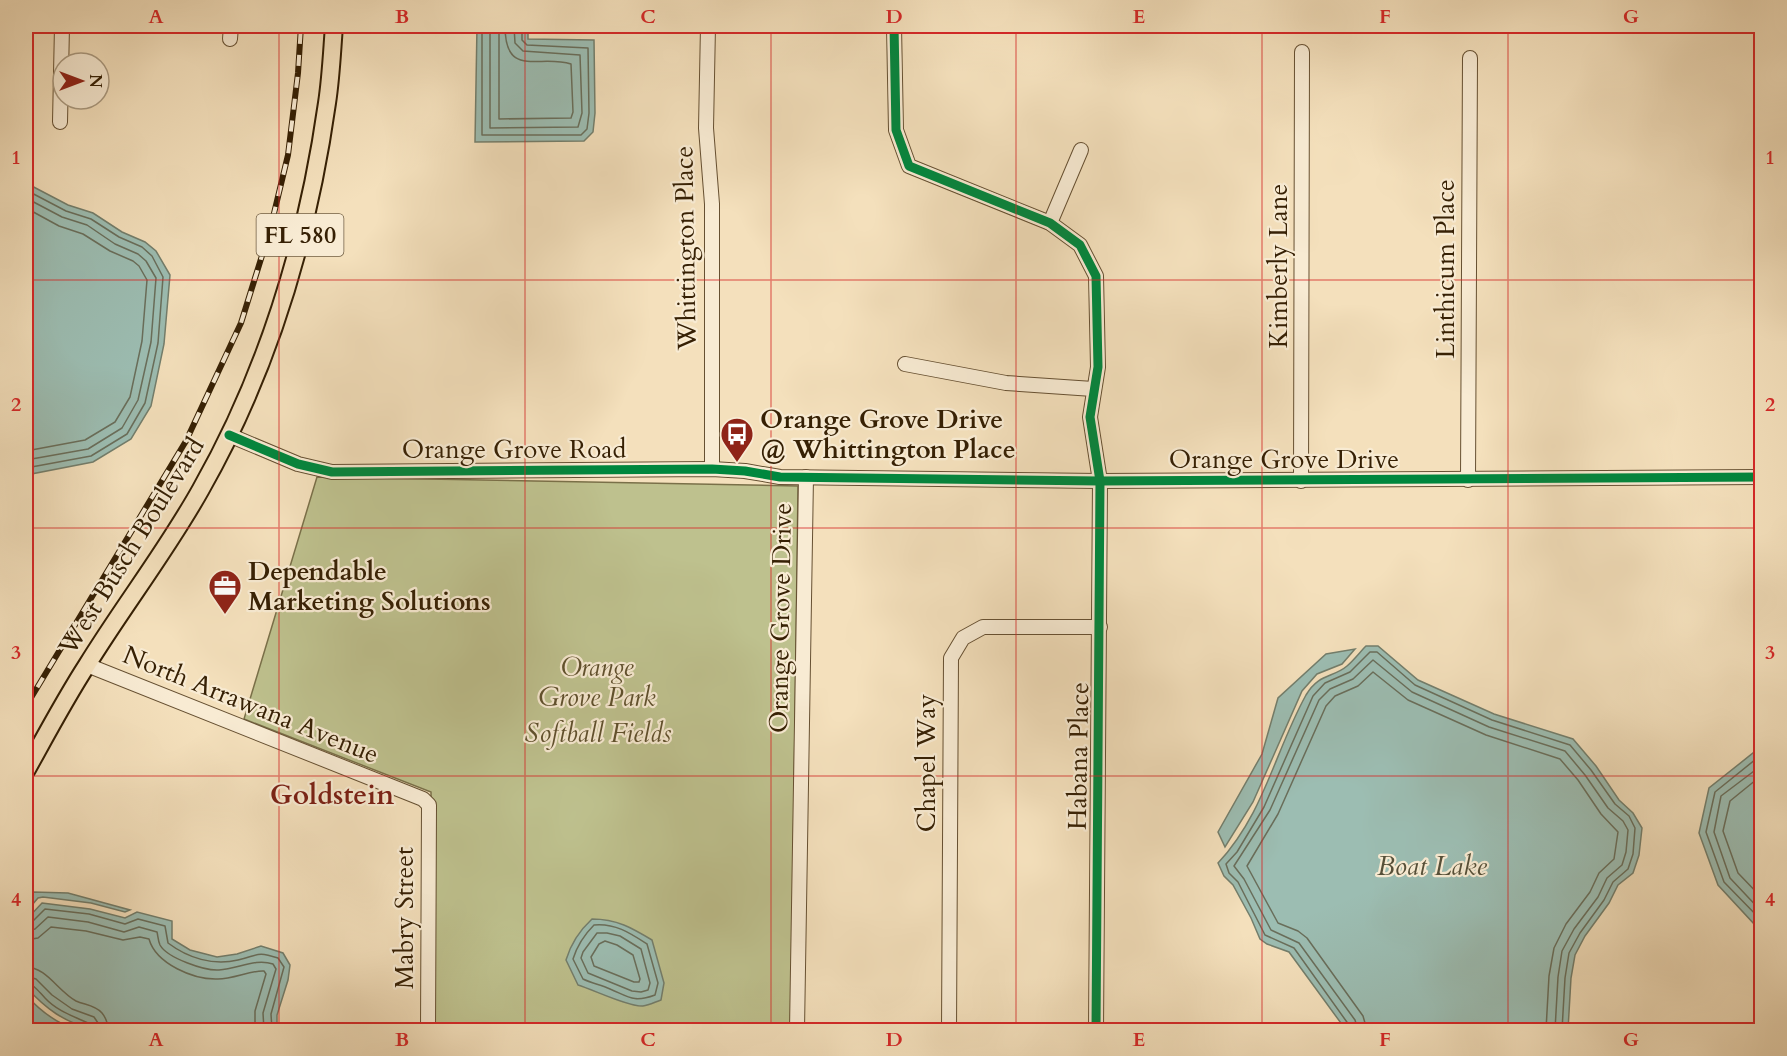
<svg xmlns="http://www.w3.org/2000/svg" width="1787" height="1056" font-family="Cardo,serif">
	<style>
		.green { fill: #bec18e; stroke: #7a7049; stroke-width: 1.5 }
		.water { fill: #9cbdb2; stroke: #737e6c; stroke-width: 1.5 }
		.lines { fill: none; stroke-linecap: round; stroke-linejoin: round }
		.shore { stroke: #696e5b; stroke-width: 1.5 }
		.minor-casing { stroke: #665032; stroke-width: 16 }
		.major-casing { stroke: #362004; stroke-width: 20 }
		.minor { stroke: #f8ebd3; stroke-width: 14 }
		.major { stroke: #f4e0bc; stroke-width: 16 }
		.rail-casing { stroke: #362004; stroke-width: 6 }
		.rail { stroke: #f8ebd3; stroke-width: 4; stroke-dasharray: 11; stroke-linecap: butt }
		.cycleway-casing { stroke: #f8ebd3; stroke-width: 13 }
		.cycleway { stroke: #00873e; stroke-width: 9 }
		.grid { fill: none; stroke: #d62828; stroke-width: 1.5; stroke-opacity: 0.55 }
		.labels { text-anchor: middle; stroke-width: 4.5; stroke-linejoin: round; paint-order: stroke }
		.shield { fill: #f8ebd3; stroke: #705d42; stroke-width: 1.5 }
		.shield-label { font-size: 24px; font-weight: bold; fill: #362004 }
		.street-label { font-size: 26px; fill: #362004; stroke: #f8ebd3 }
		.poi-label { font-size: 26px; font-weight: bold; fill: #362004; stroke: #f8ebd3; text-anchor: start }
		.park-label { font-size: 26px; font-style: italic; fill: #5f502d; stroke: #f8ebd3 }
		.water-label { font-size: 27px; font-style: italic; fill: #554f38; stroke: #f8ebd3 }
		.quarter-label { font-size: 28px; font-weight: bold; fill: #7a1f14; stroke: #f8ebd3 }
		.neatline { fill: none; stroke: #d62828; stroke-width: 2 }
		.grid-label { font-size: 20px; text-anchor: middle; font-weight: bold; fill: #d62828 }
	</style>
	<rect width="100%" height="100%" fill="#f4e0bc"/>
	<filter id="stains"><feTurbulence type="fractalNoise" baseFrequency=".00333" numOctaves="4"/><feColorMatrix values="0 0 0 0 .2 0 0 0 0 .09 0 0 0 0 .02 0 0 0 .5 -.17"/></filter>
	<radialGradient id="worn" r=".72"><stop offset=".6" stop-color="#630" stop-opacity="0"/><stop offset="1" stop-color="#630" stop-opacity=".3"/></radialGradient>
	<polygon class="green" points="317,477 798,486 791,1030 432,1030 431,792 244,719"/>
	<g class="water">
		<polygon points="477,26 528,26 528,39 594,40 595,113 593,132 584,141 475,142"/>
		<polygon points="26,183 68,205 93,213 122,232 145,242 156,251 170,275 164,344 151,406 131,439 93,462 26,475"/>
		<path d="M1366,646h12l40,34 76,34 79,25 23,27 23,34 14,13 9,15 -3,27 -6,18 -15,12 -9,18 -24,33 -10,19 -4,23 -3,52h-222l-57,-78 -22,-8 -7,-5 -9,-21 -18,-33 -9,-9 -6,-13c46,-49 57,-112 88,-168 13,-22 27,-17 41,-29 7,-6 13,-14 19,-20z"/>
		<polygon points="1355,649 1342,664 1317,674 1302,691 1253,802 1225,847 1218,832 1262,754 1278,698 1326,654"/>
		<polygon points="1761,750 1761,928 1756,926 1718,885 1699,833 1709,788 1753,753"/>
		<polygon points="33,892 68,893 130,910 125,912 91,903 43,897 38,898 26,912 26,894"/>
		<path d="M42,903l48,6 35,9 12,-6 35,9v18l18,11 27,7 20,-3 24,-8 22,7 7,12 -2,15 -11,35v15h-184c-30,-9 -46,-20 -67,-43v-67z"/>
		<path d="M592,919c25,0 40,9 60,21l12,43 -3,17c-6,2 -12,5 -18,6 -14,1 -49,-16 -65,-21l-12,-25c5,-17 13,-29 26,-41z"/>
		<path d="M26,995c14,16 30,28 51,35h-47l-4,-8z"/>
	</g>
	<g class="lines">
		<g class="shore">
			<polyline points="482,26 482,135 581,135 587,129 589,113 588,48 527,45 522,40 522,26"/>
			<polyline points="490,26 490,128 578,127 582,113 580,55 523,51 515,43 514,26"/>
			<path d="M499,26v93l72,-1 2,-6 -2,-48c-32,-10 -66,15 -66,-38"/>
			<polyline points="26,190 66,211 91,219 119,237 142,247 152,256 163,277 158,343 145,403 127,434 91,456 26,468"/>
			<polyline points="26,198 62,217 87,225 115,244 138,254 146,261 156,278 151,342 138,400 122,428 88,449 26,460"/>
			<polyline points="26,208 59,226 83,234 110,251 133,261 139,266 147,280 142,341 130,397 115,422 85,440 26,451"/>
			<polyline points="1762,757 1756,759 1715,792 1706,832 1724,882 1762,921"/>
			<polyline points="1762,765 1721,796 1714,832 1730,878 1762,912"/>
			<polyline points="1762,775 1730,801 1723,831 1738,873 1762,898"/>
			<path d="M26,924l6,-2 13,-13 44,5 36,10 13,-5 27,7 3,17c20,15 45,23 70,17 21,-5 18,-9 40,-2l6,9 -13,47 1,16"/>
			<path d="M594,925c21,-2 36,8 53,19l11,39 -3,12c-21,8 -26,2 -45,-6 -9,-4 -19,-6 -27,-10l-10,-20c4,-13 11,-24 21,-34z"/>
			<path d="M26,931l9,-2 13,-12 40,5 36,10 15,-5 18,5c1,4 1,9 3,13 7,13 45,26 59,25 19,-1 36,-12 54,-6l3,5 -13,44 1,17"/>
			<polygon points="607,933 620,936 641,949 650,983 648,990 641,992 632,991 588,973 581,958 583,952 597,933"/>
			<path d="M26,940l12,-2 13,-11 35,4 37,9 17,-3 9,2c7,25 45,41 69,40 15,0 34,-9 46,-8l2,3 -11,37v19"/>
			<polygon points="605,941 617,945 633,955 640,979 639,982 634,982 594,966 591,957 599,944"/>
			<path d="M26,967c20,0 32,24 50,34 9,4 19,4 26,12 4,5 6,11 6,17"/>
			<polyline points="26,976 36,979 52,995 72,1009 94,1017 98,1023 99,1030"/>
			<path d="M26,983c8,1 13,9 19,15 12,13 28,18 43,25l3,7"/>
			<polyline points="1350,1030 1349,1025 1294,948 1265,935 1238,882 1229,873 1226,864 1237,852 1264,807 1313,696 1325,683 1350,672 1370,652 1377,652 1415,685 1492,720 1570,745 1591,770 1615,804 1629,816 1635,828 1633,854 1628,869 1613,882 1604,900 1580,933 1569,953 1565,978 1562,1030"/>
			<polyline points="1358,1030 1355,1020 1299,943 1271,930 1244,879 1234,866 1270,810 1319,700 1330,689 1353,679 1373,660 1412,692 1489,727 1565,751 1585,775 1608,808 1623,821 1628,830 1626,852 1622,865 1607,878 1598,897 1574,929 1562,951 1558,977 1555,1030"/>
			<polyline points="1367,1030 1363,1016 1307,938 1298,931 1278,923 1247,866 1278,814 1326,706 1335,696 1358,686 1373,672 1408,700 1486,735 1560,759 1578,780 1601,814 1618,832 1614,859 1599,873 1590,892 1566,924 1554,948 1549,976 1546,1030"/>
		</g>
		<defs>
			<g id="minor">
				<polyline points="708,26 706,128 712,204 712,469"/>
				<polyline points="894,26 896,130 909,166 1050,223 1080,245 1096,276 1098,367 1090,417 1100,481 1096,1030"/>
				<polyline points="230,39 231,26"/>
				<polyline points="60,122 62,26"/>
				<polyline points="1050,223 1081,150"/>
				<polyline points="905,364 1006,383 1093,389"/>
				<polyline points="229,435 298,464 332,472 712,469 745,471 780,477 1100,481 1762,477"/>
				<polyline points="1468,480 1470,58"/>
				<polyline points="1301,481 1302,52"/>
				<polyline points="87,665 423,799 429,805 428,1030"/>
				<polyline points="797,1030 806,477"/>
				<polyline points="949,1030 951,658 963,638 983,627 1100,627"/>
			</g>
			<path id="major" d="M26,771c20,-36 39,-72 61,-106 37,-60 80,-115 114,-176 67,-118 107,-252 126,-386 4,-26 5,-52 7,-77"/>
		</defs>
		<use href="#minor" class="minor-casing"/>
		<use href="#major" class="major-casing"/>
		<use href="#minor" class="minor"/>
		<use href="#major" class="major"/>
		<defs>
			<polyline id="rail" points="26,706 186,441 241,323 270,230 288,155 298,73 301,26"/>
		</defs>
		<use href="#rail" class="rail-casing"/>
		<use href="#rail" class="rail"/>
		<defs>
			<g id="cycleway">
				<polyline points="894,26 896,130 909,166 1050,223 1080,245 1096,276 1098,367 1090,417 1100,481 1096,1030"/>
				<polyline points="229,435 298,464 332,472 712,469 745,471 780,477 1100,481 1762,477"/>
			</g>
		</defs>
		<use href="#cycleway" class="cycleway-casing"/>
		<use href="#cycleway" class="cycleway"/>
	</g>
	<path class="grid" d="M279,26v1004M525,26v1004M771,26v1004M1016,26v1004M1262,26v1004M1508,26v1004M26,280h1736M26,528h1736M26,776h1736"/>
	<defs>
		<symbol id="bus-pin" viewBox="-11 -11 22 30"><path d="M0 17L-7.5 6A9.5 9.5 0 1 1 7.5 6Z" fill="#8f2418" stroke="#f8ebd3"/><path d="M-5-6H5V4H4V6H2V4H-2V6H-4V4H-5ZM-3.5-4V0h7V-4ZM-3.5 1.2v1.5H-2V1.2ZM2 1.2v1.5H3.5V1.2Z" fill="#fff"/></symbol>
		<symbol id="office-pin" viewBox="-11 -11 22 30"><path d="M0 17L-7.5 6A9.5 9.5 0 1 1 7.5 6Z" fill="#8f2418" stroke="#f8ebd3"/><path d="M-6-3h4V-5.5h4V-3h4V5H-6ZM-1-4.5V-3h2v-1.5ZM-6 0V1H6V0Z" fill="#fff"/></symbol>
	</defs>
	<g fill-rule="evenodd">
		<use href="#bus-pin" x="718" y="415" width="38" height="52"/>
		<use href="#office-pin" x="206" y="567" width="38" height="52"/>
	</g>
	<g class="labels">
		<rect class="shield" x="256.5" y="214" width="87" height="42" rx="4.5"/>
		<g class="shield-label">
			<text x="300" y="243">FL 580</text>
		</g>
		<g class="street-label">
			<text transform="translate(685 248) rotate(-91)" y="9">Whittington Place</text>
			<text transform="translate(1278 266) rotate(-90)" y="9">Kimberly Lane</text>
			<text transform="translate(1445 269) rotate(-90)" y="9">Linthicum Place</text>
			<text x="514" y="458">Orange Grove Road</text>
			<text x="1284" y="468">Orange Grove Drive</text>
			<text transform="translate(131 546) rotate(-58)" y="9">West Busch Boulevard</text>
			<text transform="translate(780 618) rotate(-89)" y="9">Orange Grove Drive</text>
			<text transform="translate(251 704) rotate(22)" y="9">North Arrawana Avenue</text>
			<text transform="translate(1078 756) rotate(-89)" y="9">Habana Place</text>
			<text transform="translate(926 763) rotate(-90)" y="9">Chapel Way</text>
			<text transform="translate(404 918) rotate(-90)" y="9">Mabry Street</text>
		</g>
		<g class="poi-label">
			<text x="760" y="428">Orange Grove Drive<tspan x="760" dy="30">@ Whittington Place</tspan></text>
			<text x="248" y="580">Dependable<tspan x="248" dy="30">Marketing Solutions</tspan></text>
		</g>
		<g class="park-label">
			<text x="597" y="676">Orange<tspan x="597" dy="30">Grove Park</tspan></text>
			<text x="598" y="742">Softball Fields</text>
		</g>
		<g class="water-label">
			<text x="1432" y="875">Boat Lake</text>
		</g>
		<g class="quarter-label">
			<text x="332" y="804">Goldstein</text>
		</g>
	</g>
	<rect width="1787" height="1056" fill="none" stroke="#f4e0bc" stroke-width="66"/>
	<g transform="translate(81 81) rotate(90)"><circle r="28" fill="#f8ebd3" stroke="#aa9a80" stroke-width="1.5"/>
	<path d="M0-4.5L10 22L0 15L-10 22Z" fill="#8f2418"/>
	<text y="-9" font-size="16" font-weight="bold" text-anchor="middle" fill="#362004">N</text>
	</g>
	<rect x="33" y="33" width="1721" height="990" class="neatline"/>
	<g class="grid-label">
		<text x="156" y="23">A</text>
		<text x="402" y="23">B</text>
		<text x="648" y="23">C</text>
		<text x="894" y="23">D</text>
		<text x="1139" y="23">E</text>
		<text x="1385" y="23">F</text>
		<text x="1631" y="23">G</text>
		<text x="16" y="164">1</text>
		<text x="1770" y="164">1</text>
		<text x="16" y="411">2</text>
		<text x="1770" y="411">2</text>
		<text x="16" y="659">3</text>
		<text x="1770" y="659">3</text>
		<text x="16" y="906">4</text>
		<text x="1770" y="906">4</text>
		<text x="156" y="1046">A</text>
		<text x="402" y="1046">B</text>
		<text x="648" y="1046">C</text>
		<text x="894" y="1046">D</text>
		<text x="1139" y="1046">E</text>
		<text x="1385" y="1046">F</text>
		<text x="1631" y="1046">G</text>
	</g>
	<rect width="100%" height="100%" filter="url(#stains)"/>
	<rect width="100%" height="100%" fill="url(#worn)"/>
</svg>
